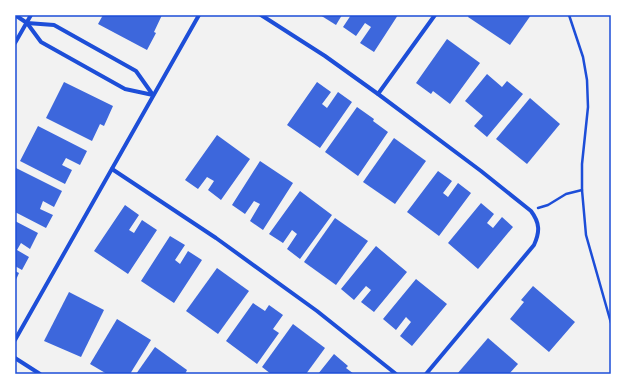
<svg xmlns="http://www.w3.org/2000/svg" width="626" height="389" font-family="Cabin,sans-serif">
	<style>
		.building { fill: #3d67dc }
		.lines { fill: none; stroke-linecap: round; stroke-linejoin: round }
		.path { stroke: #1d4ed8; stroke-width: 2.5 }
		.minor { stroke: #1d4ed8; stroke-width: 4 }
		.neatline { fill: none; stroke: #1d4ed8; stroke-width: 1.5 }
	</style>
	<rect width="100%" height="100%" fill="#f2f2f2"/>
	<g class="building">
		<polygon points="103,15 162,15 154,32 156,33 147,50 98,24"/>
		<polygon points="320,15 342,15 336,25"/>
		<polygon points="351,15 398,15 374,52 360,43 371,27 365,23 356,36 343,27"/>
		<polygon points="469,15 531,15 510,45 468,17"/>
		<polygon points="447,39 480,63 450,104 433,91 431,94 416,83"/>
		<polygon points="487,74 502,87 507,81 523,94 487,137 474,126 483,116 465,101"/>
		<polygon points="64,82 113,106 104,126 100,124 92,141 46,118"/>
		<polygon points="317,82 331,92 322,104 327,108 338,92 352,102 320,148 287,125"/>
		<polygon points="530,98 560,124 527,164 496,139"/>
		<polygon points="357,107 374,119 373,121 388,132 358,176 325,152"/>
		<polygon points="38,126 87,151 80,165 66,158 62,165 72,170 65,184 20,161"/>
		<polygon points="217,135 250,159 221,200 208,190 214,181 207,177 198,189 185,180"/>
		<polygon points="394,138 426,161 395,204 363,182"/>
		<polygon points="260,161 293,183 263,230 250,221 260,204 254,201 245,214 232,205"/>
		<polygon points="16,168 62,191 54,207 43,201 40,209 53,215 46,228 15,212 15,171"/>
		<polygon points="438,171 452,181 443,193 448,197 458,183 471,193 439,236 407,212"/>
		<polygon points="300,191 332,215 300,259 287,249 297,234 292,230 283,243 269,234"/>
		<polygon points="481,203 494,214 487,223 493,228 502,217 513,227 478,269 448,243"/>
		<polygon points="125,205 139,215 129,230 134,233 142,220 157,230 128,274 94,251"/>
		<polygon points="335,218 368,241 336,285 304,262"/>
		<polygon points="15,221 38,233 30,249 21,243 17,250 29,257 22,270 15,266"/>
		<polygon points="170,236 185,245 175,260 180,264 188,251 202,260 174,303 141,281"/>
		<polygon points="376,246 407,272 374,312 361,302 371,290 366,286 354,300 341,289"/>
		<polygon points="217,268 249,291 218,334 186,311"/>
		<polygon points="15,271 19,273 15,282"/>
		<polygon points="416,279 447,304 412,346 400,336 411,322 406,317 396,330 383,319"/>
		<polygon points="533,286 575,322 549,352 510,319 524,302 521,300"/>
		<polygon points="69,292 104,310 81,357 44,341"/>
		<polygon points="253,303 265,311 269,305 283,315 273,329 279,333 257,364 226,341"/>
		<polygon points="117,319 151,340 130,374 107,374 90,364"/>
		<polygon points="293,324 325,348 306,374 271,374 262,367"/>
		<polygon points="488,338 518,364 509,374 457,374"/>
		<polygon points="155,347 187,370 185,374 136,374"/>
		<polygon points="334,354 348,366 346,368 354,374 318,374"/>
	</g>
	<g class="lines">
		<g class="path">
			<polyline points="569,15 583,57 587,80 588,107 582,164 582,190 586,235 611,323"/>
			<polyline points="538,208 548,205 566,194 582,190"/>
		</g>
		<g class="minor">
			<polyline points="15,15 27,23 41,42 125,89 153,95"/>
			<path d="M261,15l64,41 53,38 103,77 50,40c9,12 9,21 3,34l-108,129"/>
			<polyline points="27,23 54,25 136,71 153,95"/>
			<polyline points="15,43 31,15"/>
			<polyline points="378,94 435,15"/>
			<polyline points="112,169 216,238 317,311 396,374"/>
			<polyline points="15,340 199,15"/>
			<polyline points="15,358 40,374"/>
		</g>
	</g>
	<rect width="626" height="389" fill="none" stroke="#ffffff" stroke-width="32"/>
	<rect x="16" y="16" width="594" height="357" class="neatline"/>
</svg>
